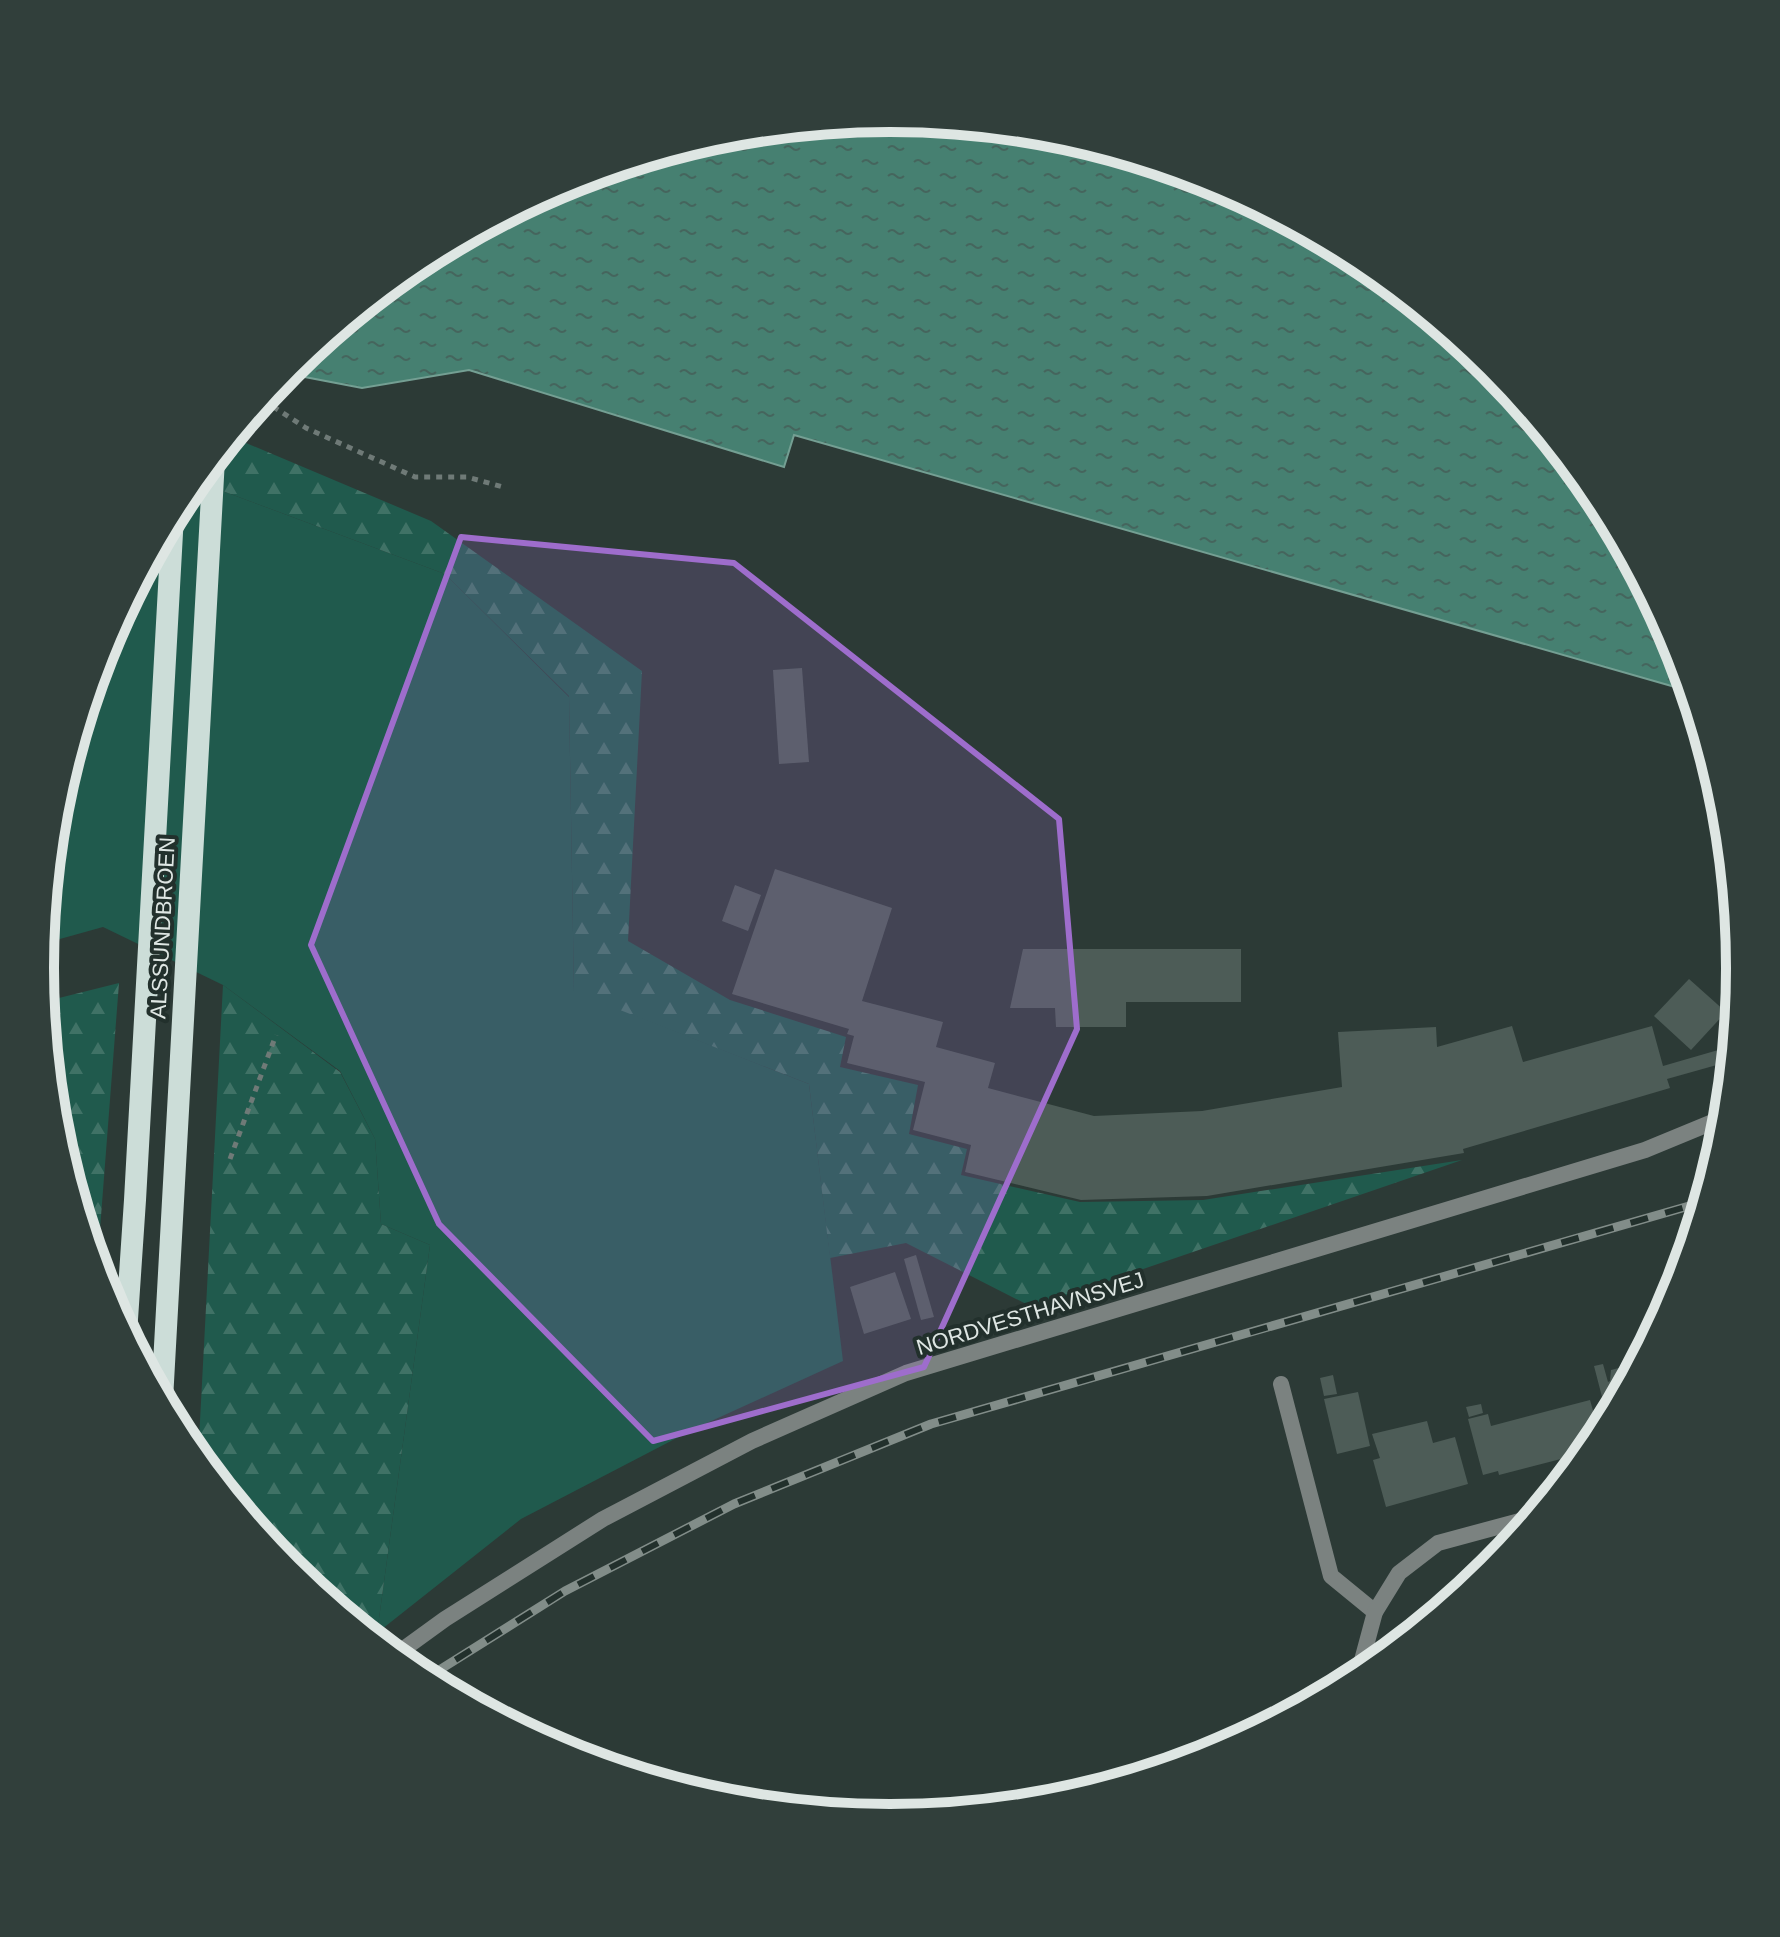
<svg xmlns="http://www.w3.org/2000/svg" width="1780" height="1937" font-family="Arial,sans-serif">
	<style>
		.green { fill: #205a4d }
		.forest { fill: url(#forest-firs) }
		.water { fill: url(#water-ripples); stroke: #749f93; stroke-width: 2 }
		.building { fill: #4d5c57 }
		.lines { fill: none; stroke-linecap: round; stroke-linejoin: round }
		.path { stroke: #6f7a77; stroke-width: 5; stroke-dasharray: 6 6; stroke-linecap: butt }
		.service { stroke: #7b8280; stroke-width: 16 }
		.minor { stroke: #7b8280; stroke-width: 16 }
		.trunk { stroke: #ccddd8; stroke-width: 22 }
		.rail-casing { stroke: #828d89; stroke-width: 9 }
		.rail { stroke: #22302c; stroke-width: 6; stroke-dasharray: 18; stroke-linecap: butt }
		.marked { fill: #9e6dcc; fill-opacity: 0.2; stroke: #9e6dcc; stroke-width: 6; stroke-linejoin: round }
		.labels { text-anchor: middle; stroke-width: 8; stroke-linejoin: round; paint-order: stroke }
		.street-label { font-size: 22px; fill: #dee6e3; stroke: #22302c }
		.rim { fill: none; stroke: #dee6e3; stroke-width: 10 }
	</style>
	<defs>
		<pattern id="forest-firs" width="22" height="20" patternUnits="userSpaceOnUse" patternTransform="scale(2)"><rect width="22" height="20" fill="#205a4d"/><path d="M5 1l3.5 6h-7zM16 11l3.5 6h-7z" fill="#407266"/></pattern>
		<pattern id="water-ripples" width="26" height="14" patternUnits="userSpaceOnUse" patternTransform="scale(2)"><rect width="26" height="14" fill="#468071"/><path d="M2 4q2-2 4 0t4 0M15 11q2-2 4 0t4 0" fill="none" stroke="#45655d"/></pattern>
	</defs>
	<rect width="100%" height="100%" fill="#2c3a36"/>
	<polygon class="green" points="196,481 445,574 569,697 574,991 809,1084 843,1361 696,1428 521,1519 377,1633 430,1245 381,1224 375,1139 340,1071 223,985 103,927 42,944 56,802 105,643 184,496"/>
	<g class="forest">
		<polygon points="232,437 431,521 642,671 628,941 730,1000 846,1037 840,1067 918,1085 909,1134 967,1149 961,1175 1080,1202 1203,1200 1462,1160 1032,1307 906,1243 830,1258 809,1084 574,992 569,696 445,574 196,481"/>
		<polygon points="119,983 97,1268 56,1134 43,1002"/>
		<polygon points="223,985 340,1072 375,1139 381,1224 430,1245 377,1633 372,1637 289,1569 198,1459"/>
	</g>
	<polygon class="water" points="890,119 1056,135 1216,183 1363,262 1491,368 1597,497 1675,644 1689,691 794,435 784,467 469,370 362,388 284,373 289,367 418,262 565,183 725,135"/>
	<g class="building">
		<polygon points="802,668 809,762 779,764 773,670"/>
		<polygon points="775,869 892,908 862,1001 943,1022 936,1047 995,1063 988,1088 1094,1116 1202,1111 1342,1087 1338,1032 1436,1027 1437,1047 1512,1026 1523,1062 1652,1026 1663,1066 1732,1046 1731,1061 1667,1079 1670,1088 1463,1149 1464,1153 1207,1196 1081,1200 965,1172 971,1145 913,1130 925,1082 847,1063 854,1036 847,1034 849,1029 732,994"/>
		<polygon points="735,885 761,895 748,931 722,921"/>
		<polygon points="1023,949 1241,949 1241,1002 1126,1002 1126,1027 1056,1027 1055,1008 1010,1008"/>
		<polygon points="1689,979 1726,1012 1691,1050 1654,1016"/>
		<polygon points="916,1255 934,1317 921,1320 904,1259"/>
		<polygon points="895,1272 911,1319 864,1334 850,1287"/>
		<polygon points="1638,1363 1608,1420 1594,1366 1603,1364 1608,1382 1610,1381 1611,1370"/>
		<polygon points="1333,1375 1337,1394 1324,1396 1320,1378"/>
		<polygon points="1358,1392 1370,1446 1337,1454 1324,1399"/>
		<polygon points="1590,1400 1600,1435 1588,1452 1499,1475 1498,1471 1483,1475 1468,1419 1488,1414 1491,1426"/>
		<polygon points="1481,1404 1483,1413 1469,1417 1466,1407"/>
		<polygon points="1427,1421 1433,1443 1455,1437 1468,1484 1386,1507 1373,1460 1380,1458 1372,1434"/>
	</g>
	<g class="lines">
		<g class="path">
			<polyline points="263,400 306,428 415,477 467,477 503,487"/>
			<polyline points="230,1159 276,1035"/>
		</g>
		<polyline class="service" points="1281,1384 1331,1576 1375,1612"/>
		<g class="minor">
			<polyline points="394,1656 445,1619 603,1519 752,1441 906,1373 1645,1150 1725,1117"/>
			<polyline points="1360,1677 1361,1664 1375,1612 1399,1573 1438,1543 1534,1517"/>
		</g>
		<g class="trunk">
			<polyline points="126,1334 135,1200 173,515"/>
			<polyline points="162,1400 214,459"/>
		</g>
		<defs>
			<polyline id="rail" points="425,1679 565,1591 734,1504 931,1424 1703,1202"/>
		</defs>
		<use href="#rail" class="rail-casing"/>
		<use href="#rail" class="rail"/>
	</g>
	<path class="marked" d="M461,537l273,26 325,256 18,210 -153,338 -271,74 -214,-217 -128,-279z"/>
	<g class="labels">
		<g class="street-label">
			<text transform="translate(162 928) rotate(-87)" y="8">ALSSUNDBROEN</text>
			<text transform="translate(1030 1313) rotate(-17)" y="8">NORDVESTHAVNSVEJ</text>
		</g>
	</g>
	<path d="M0 0H1780V1937H0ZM54 968a836 836 0 1 1 1672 0a836 836 0 1 1-1672 0Z" fill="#313f3b" fill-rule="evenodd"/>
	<path class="rim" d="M54 968a836 836 0 1 1 1672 0a836 836 0 1 1-1672 0Z"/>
</svg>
